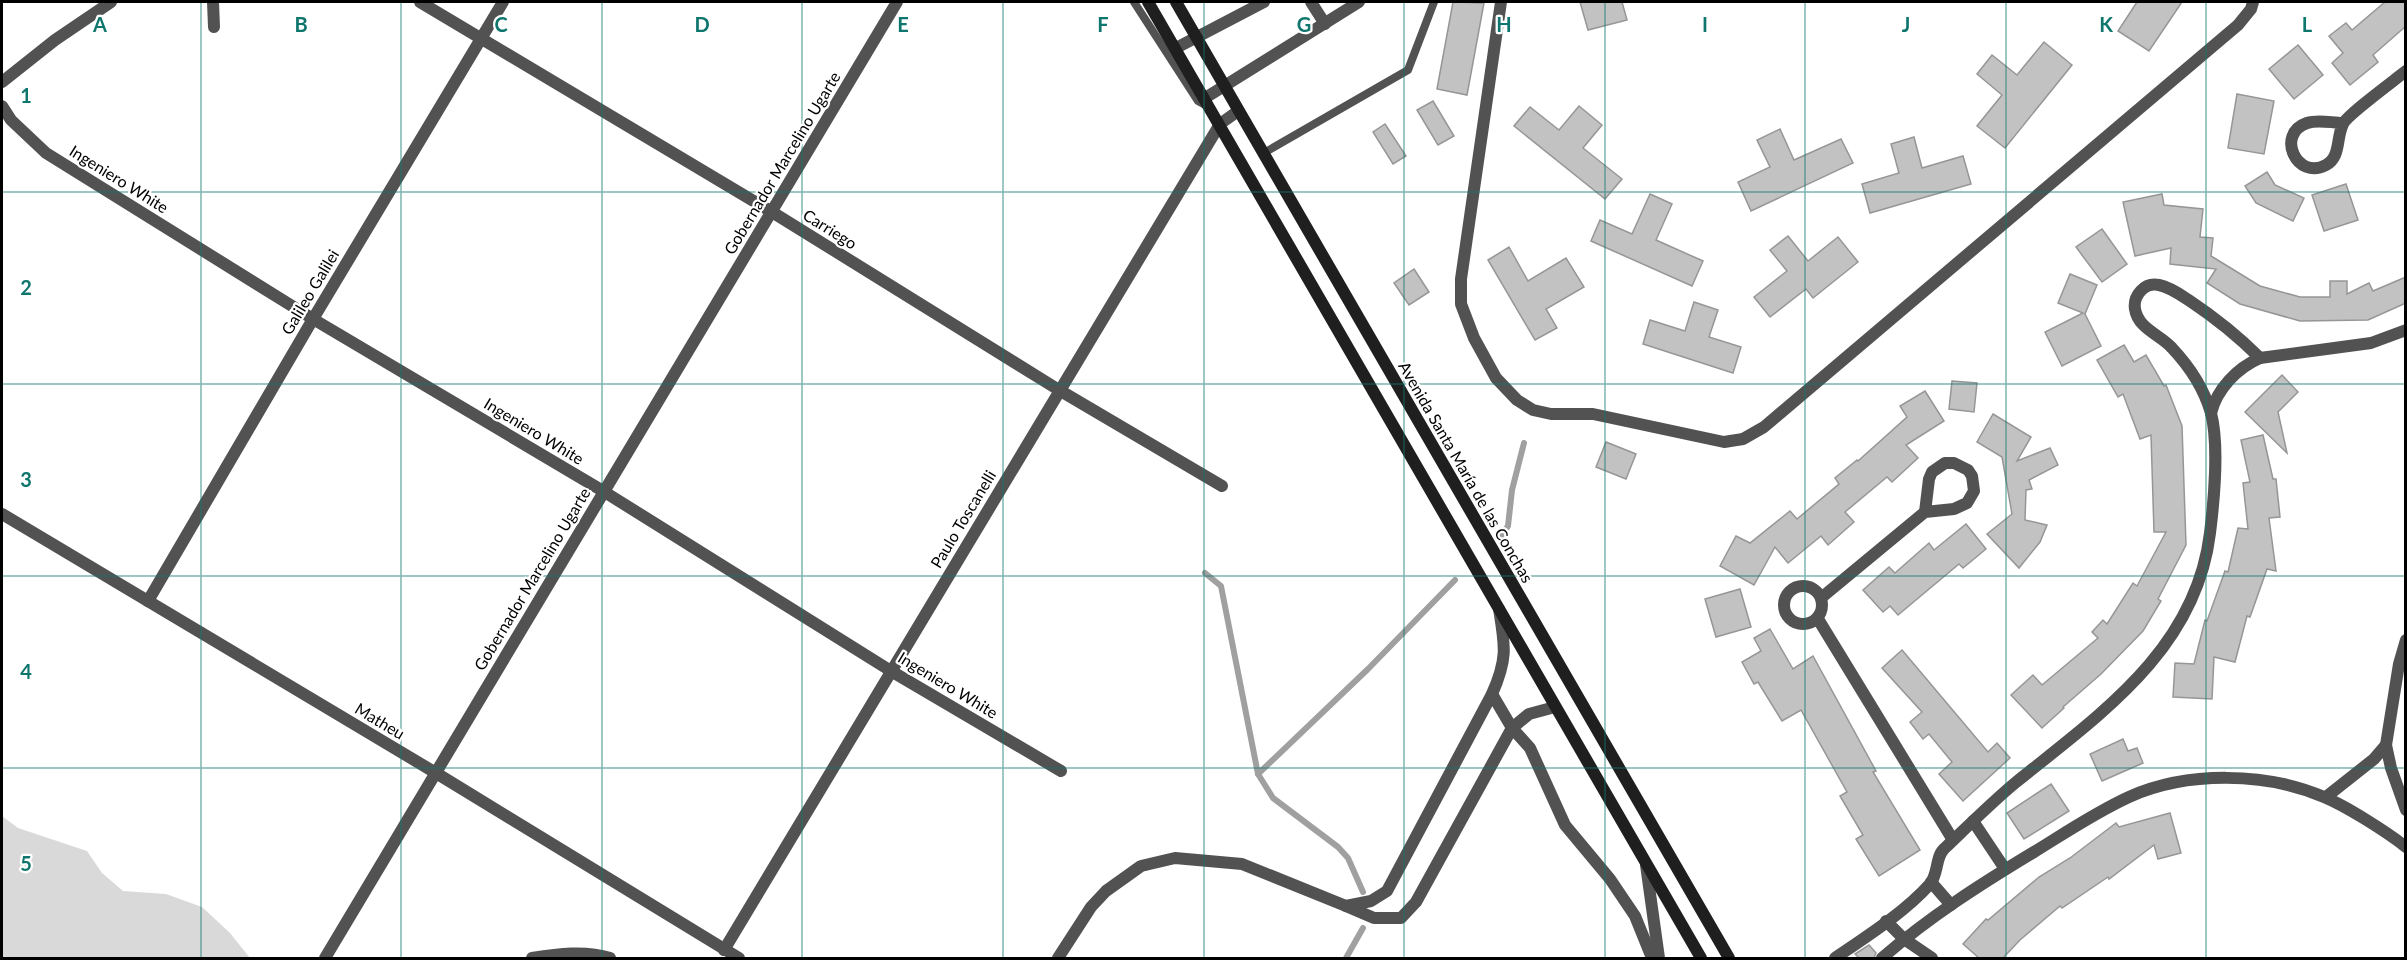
<svg xmlns="http://www.w3.org/2000/svg" width="2407" height="960" font-family="Lato,sans-serif">
	<style>
		.green { fill: #d9d9d9 }
		.lines { fill: none; stroke-linecap: round; stroke-linejoin: round }
		.stream { stroke: #a0a0a0; stroke-width: 6 }
		.building { fill: #c2c2c2; stroke: #969696; stroke-width: 1.5 }
		.service { stroke: #525252; stroke-width: 8 }
		.minor { stroke: #525252; stroke-width: 12 }
		.secondary { stroke: #1f1f1f; stroke-width: 12 }
		.grid { fill: none; stroke: #0f766e; stroke-width: 1.5; stroke-opacity: 0.55 }
		.labels { text-anchor: middle; stroke-width: 4.5; stroke-linejoin: round; paint-order: stroke }
		.street-label { font-size: 16px; fill: #000; stroke: #fff }
		.grid-label { font-size: 20px; text-anchor: middle; font-weight: bold; fill: #0f766e; stroke: #fff; stroke-width: 4.5; stroke-linejoin: round; paint-order: stroke }
	</style>
	<rect width="100%" height="100%" fill="#fff"/>
	<polygon class="green" points="2,816 18,828 87,851 102,873 123,891 166,894 202,907 230,933 250,958 2,958"/>
	<g class="lines">
		<g class="stream">
			<polyline points="1500,538 1508,526 1512,490 1524,443"/>
			<polyline points="1205,573 1221,586 1258,774 1368,669 1455,580"/>
			<polyline points="1258,774 1273,798 1338,847 1348,858 1363,892"/>
			<polyline points="1346,958 1363,928"/>
		</g>
	</g>
	<g class="building">
		<polygon points="1453,2 1484,3 1467,95 1437,89"/>
		<polygon points="1580,2 1622,2 1627,20 1588,30"/>
		<polygon points="2137,2 2182,2 2149,51 2118,31"/>
		<polygon points="2385,2 2406,2 2406,26 2373,55 2378,62 2350,85 2332,63 2343,53 2329,36 2346,23 2352,30"/>
		<polygon points="2044,42 2072,65 2005,148 1977,126 2002,95 1977,74 1992,55 2017,75"/>
		<polygon points="2298,45 2323,75 2294,99 2269,69"/>
		<polygon points="2237,94 2274,101 2264,154 2228,148"/>
		<polygon points="1433,101 1454,136 1438,145 1417,110"/>
		<polygon points="1579,106 1602,125 1583,148 1622,179 1605,199 1514,126 1530,107 1559,130"/>
		<polygon points="1385,124 1406,156 1393,164 1373,132"/>
		<polygon points="1780,129 1794,160 1841,139 1853,163 1751,211 1738,182 1770,167 1757,140"/>
		<polygon points="1914,137 1922,168 1963,156 1971,184 1870,213 1862,184 1899,173 1891,144"/>
		<polygon points="2267,172 2275,185 2304,198 2293,221 2256,203 2245,186"/>
		<polygon points="2346,184 2358,220 2324,231 2312,195"/>
		<polygon points="1650,194 1672,204 1656,240 1703,261 1692,286 1591,241 1600,220 1632,234"/>
		<polygon points="2162,194 2164,205 2203,209 2200,237 2213,238 2211,256 2260,286 2300,297 2330,297 2330,281 2347,281 2347,294 2369,283 2373,291 2406,277 2406,303 2368,320 2300,321 2240,304 2207,283 2216,269 2170,264 2171,248 2135,256 2123,202"/>
		<polygon points="2102,229 2127,264 2102,282 2076,247"/>
		<polygon points="1788,236 1808,261 1838,237 1858,262 1813,298 1806,289 1770,317 1754,297 1787,271 1770,250"/>
		<polygon points="1509,247 1528,281 1566,258 1584,287 1546,309 1557,328 1535,340 1488,260"/>
		<polygon points="1414,269 1429,292 1409,305 1394,283"/>
		<polygon points="2070,274 2097,285 2085,314 2101,346 2062,366 2045,332 2083,313 2058,303"/>
		<polygon points="1694,302 1718,310 1709,337 1741,347 1733,373 1643,344 1650,320 1685,331"/>
		<polygon points="2124,345 2134,362 2146,355 2164,386 2166,385 2182,426 2186,545 2158,599 2161,601 2143,631 2101,674 2063,707 2064,708 2042,728 2011,695 2033,675 2042,685 2098,638 2092,632 2103,620 2107,624 2133,583 2137,586 2166,532 2154,532 2151,435 2140,439 2123,394 2118,397 2097,360"/>
		<polygon points="2282,375 2298,392 2278,412 2287,453 2245,412"/>
		<polygon points="1952,381 1977,383 1974,412 1949,409"/>
		<polygon points="1925,391 1944,421 1906,445 1918,458 1892,482 1887,477 1845,512 1854,522 1828,545 1821,536 1788,563 1775,547 1754,585 1720,566 1736,536 1750,543 1790,511 1797,519 1839,484 1835,478 1857,460 1858,461 1907,417 1900,406"/>
		<polygon points="1993,414 2031,437 2017,461 2050,448 2058,465 2029,480 2032,489 2026,490 2025,520 2047,525 2040,542 2019,568 1987,534 2012,514 2002,457 1977,442"/>
		<polygon points="2263,435 2273,479 2276,479 2280,517 2269,518 2276,571 2267,569 2250,617 2247,616 2235,662 2214,657 2212,699 2173,697 2175,663 2194,664 2205,620 2207,621 2225,571 2228,572 2238,528 2248,529 2243,483 2250,482 2241,440"/>
		<polygon points="1606,442 1636,454 1626,479 1596,467"/>
		<polygon points="1966,524 1986,549 1963,568 1959,564 1898,615 1890,606 1883,612 1863,590 1889,567 1895,573 1929,543 1934,550"/>
		<polygon points="1740,589 1751,627 1716,637 1705,599"/>
		<polygon points="1770,629 1793,669 1813,656 1876,771 1873,772 1920,850 1879,876 1856,839 1863,835 1840,796 1847,792 1801,710 1782,721 1758,682 1754,684 1742,662 1761,651 1754,638"/>
		<polygon points="1902,650 1988,752 1997,743 2010,758 1963,801 1939,774 1952,762 1929,734 1923,739 1910,722 1922,712 1882,668"/>
		<polygon points="2123,739 2128,751 2137,748 2143,763 2102,781 2090,754"/>
		<polygon points="2051,784 2069,811 2024,839 2007,813"/>
		<polygon points="2170,813 2181,853 2158,859 2154,845 2109,879 2108,877 2062,908 2060,906 2020,940 2003,958 1979,958 1963,944 1986,919 1988,920 2039,877 2070,858 2116,823 2119,827"/>
		<polygon points="1869,945 1876,953 1874,958 1859,958 1855,954"/>
	</g>
	<g class="lines">
		<g class="service">
			<polyline points="1134,2 1198,101 1207,106"/>
			<polyline points="1262,154 1408,70 1434,2"/>
		</g>
		<g class="minor">
			<polyline points="213,2 214,27"/>
			<polyline points="420,2 772,212 1059,390 1222,486"/>
			<polyline points="1311,2 1325,24"/>
			<polyline points="1501,2 1461,279 1461,304 1474,338 1496,378 1517,400 1533,410 1551,414 1593,414 1724,442 1743,439 1764,427 2238,25 2251,9 2253,2"/>
			<polyline points="1176,48 1264,2"/>
			<polyline points="2,82 55,40 111,2"/>
			<polyline points="1205,98 1359,2"/>
			<polyline points="2,106 11,120 46,153 313,319 603,491 891,671 1061,771"/>
			<path d="M2343,123c-11,0 -25,-4 -36,0 -32,11 -10,58 19,42 15,-8 10,-27 17,-41 4,-9 52,-44 63,-53"/>
			<path d="M2211,413c6,-24 26,-45 49,-55l111,-15 35,-13"/>
			<polyline points="2,514 436,773 739,958"/>
			<circle cx="1803" cy="605" r="19"/>
			<polyline points="1821,598 1925,512 1954,509 1967,503 1974,491 1972,476 1968,470 1954,463 1945,463 1932,472 1929,479 1925,512"/>
			<polyline points="148,601 313,319 503,2"/>
			<path d="M1499,609c6,37 9,49 -7,85l-105,197 -16,10 -25,5 28,12h27l15,-16 96,-174 17,-14 26,-7"/>
			<polyline points="1818,619 1953,840"/>
			<polyline points="1492,694 1512,728 1530,748 1565,825 1610,879 1635,916 1652,958"/>
			<polyline points="2386,745 2399,664 2406,640"/>
			<polyline points="2326,797 2374,759 2386,745 2391,768 2406,810"/>
			<polyline points="1973,821 2005,869"/>
			<polyline points="1646,865 1659,958"/>
			<polyline points="1931,882 1951,905"/>
			<polyline points="1886,921 1904,939 1932,958"/>
			<polyline points="724,950 1220,124 1238,111"/>
			<polyline points="325,958 897,2"/>
			<path d="M532,958c25,-4 53,-8 78,0"/>
			<polyline points="1058,958 1091,907 1106,891 1141,866 1175,858 1242,864 1346,906"/>
			<path d="M1835,958c31,-21 70,-46 95,-74 9,-11 5,-28 15,-36 23,-22 46,-45 70,-65 84,-68 181,-133 195,-250 4,-32 9,-89 1,-120 -7,-24 -22,-47 -39,-65 -11,-13 -34,-19 -37,-39 -2,-13 9,-27 24,-24 11,2 22,10 31,16 27,18 47,34 70,57"/>
			<path d="M1882,958c47,-41 99,-74 152,-106 31,-19 62,-40 95,-55 58,-26 137,-25 195,0 22,9 63,35 82,50"/>
		</g>
		<g class="secondary">
			<polyline points="1148,2 1701,958"/>
			<polyline points="1176,2 1729,958"/>
		</g>
	</g>
	<path class="grid" d="M201,2v956M401,2v956M602,2v956M802,2v956M1003,2v956M1204,2v956M1404,2v956M1605,2v956M1805,2v956M2006,2v956M2206,2v956M2,192h2404M2,384h2404M2,576h2404M2,768h2404"/>
	<g class="labels">
		<g class="street-label">
			<text transform="translate(782 163) rotate(-59)" y="6">Gobernador Marcelino Ugarte</text>
			<text transform="translate(119 179) rotate(32)" y="6">Ingeniero White</text>
			<text transform="translate(830 229) rotate(32)" y="6">Carriego</text>
			<text transform="translate(310 292) rotate(-59)" y="6">Galileo Galilei</text>
			<text transform="translate(534 431) rotate(31)" y="6">Ingeniero White</text>
			<text transform="translate(1466 472) rotate(60)" y="6">Avenida Santa María de las Conchas</text>
			<text transform="translate(963 519) rotate(-59)" y="6">Paulo Toscanelli</text>
			<text transform="translate(532 579) rotate(-59)" y="6">Gobernador Marcelino Ugarte</text>
			<text transform="translate(948 685) rotate(31)" y="6">Ingeniero White</text>
			<text transform="translate(380 721) rotate(31)" y="6">Matheu</text>
		</g>
	</g>
	<g class="grid-label">
		<text x="100" y="32">A</text>
		<text x="301" y="32">B</text>
		<text x="501" y="32">C</text>
		<text x="702" y="32">D</text>
		<text x="903" y="32">E</text>
		<text x="1103" y="32">F</text>
		<text x="1304" y="32">G</text>
		<text x="1504" y="32">H</text>
		<text x="1705" y="32">I</text>
		<text x="1906" y="32">J</text>
		<text x="2106" y="32">K</text>
		<text x="2307" y="32">L</text>
		<text x="26" y="103">1</text>
		<text x="26" y="295">2</text>
		<text x="26" y="487">3</text>
		<text x="26" y="679">4</text>
		<text x="26" y="871">5</text>
	</g>
	<rect width="2407" height="960" fill="none" stroke="#000000" stroke-width="6"/>
</svg>
